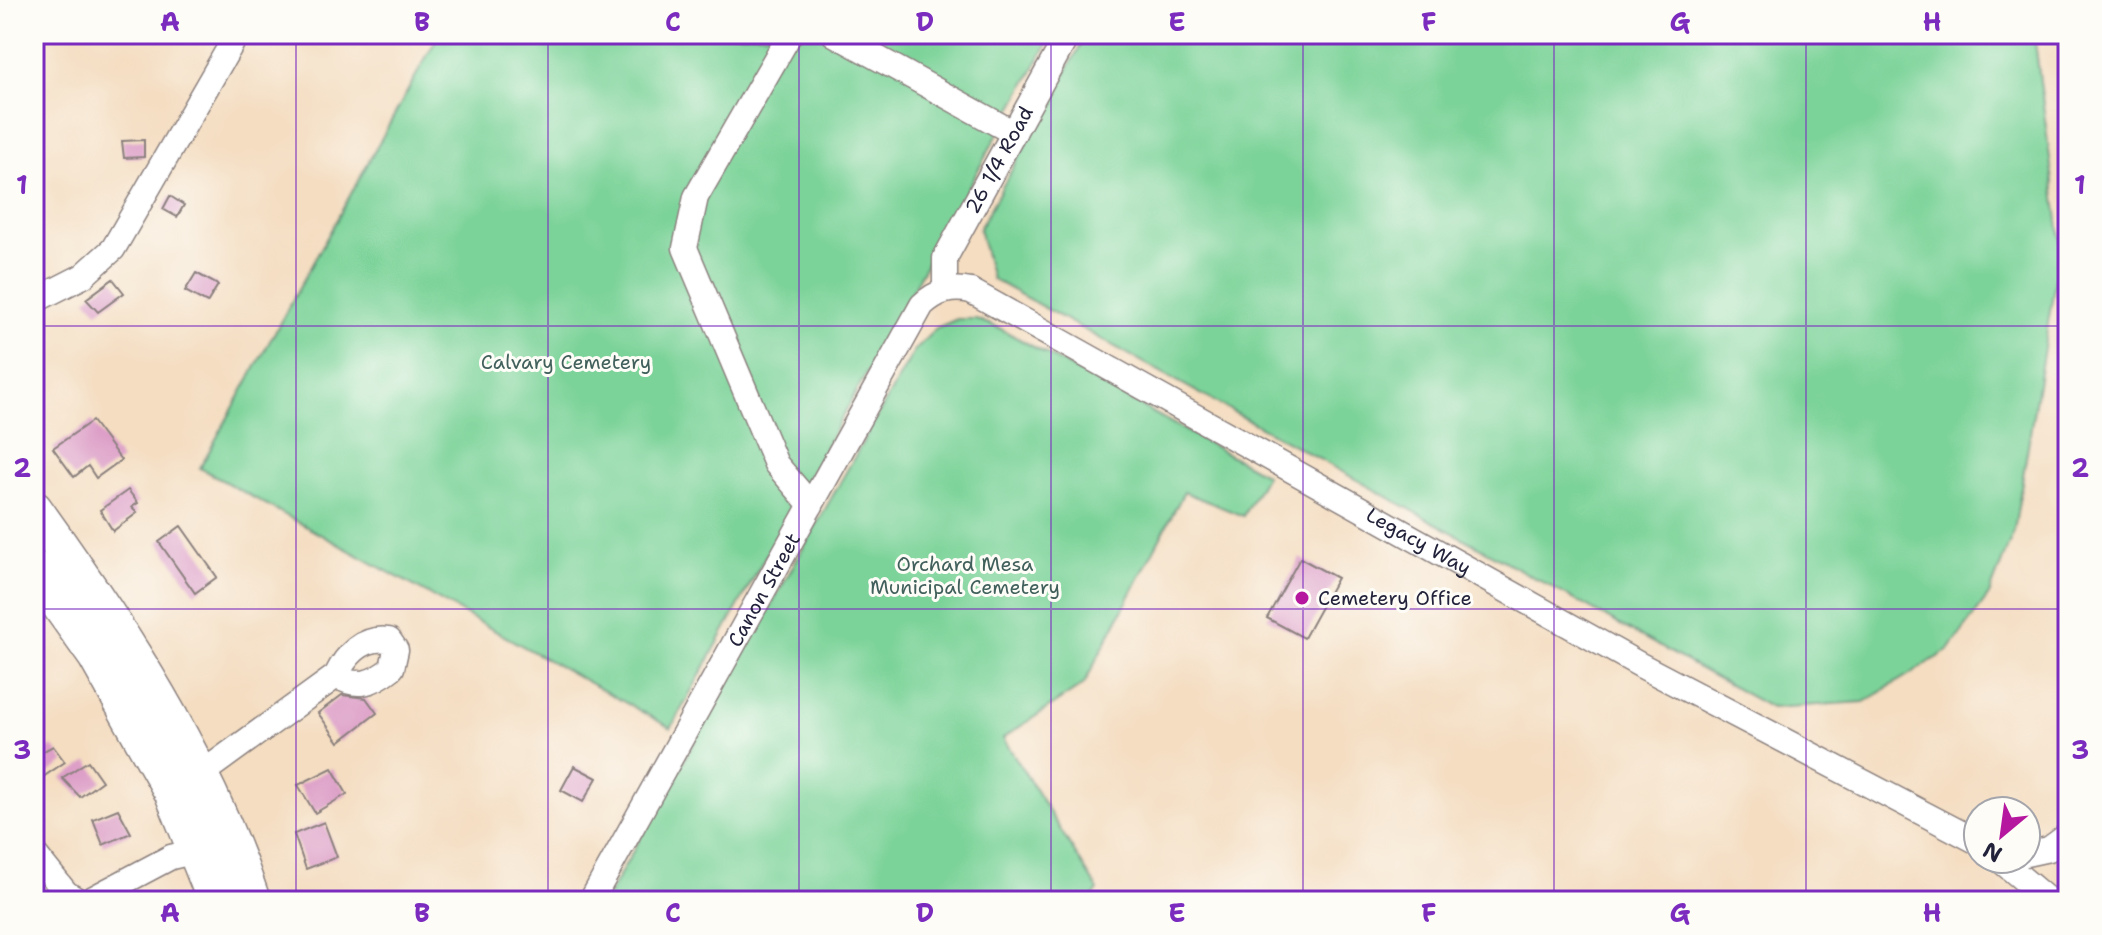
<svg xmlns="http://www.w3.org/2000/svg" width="2102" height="935" font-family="'Shantell Sans',sans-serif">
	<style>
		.green { fill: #7bd399; stroke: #4e7a6a; stroke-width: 2 }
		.building { fill: #dd9fc7 }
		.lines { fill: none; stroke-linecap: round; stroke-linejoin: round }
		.minor-casing { stroke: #8b807e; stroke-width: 27 }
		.highway-casing { stroke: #8b807e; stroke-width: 39 }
		.minor { stroke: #fff; stroke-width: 24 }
		.highway { stroke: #fff; stroke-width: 36 }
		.grid { fill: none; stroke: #7b2cbf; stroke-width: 2; stroke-opacity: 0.55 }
		.poi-dot { fill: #b5179e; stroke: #fdfcf7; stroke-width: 3 }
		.labels { text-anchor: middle; stroke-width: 6; stroke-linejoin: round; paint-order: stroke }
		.street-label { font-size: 20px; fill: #22223b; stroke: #fdfcf7 }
		.park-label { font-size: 20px; fill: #41605c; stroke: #fdfcf7 }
		.poi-label { font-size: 20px; fill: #22223b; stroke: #fdfcf7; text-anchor: start }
		.neatline { fill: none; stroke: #7b2cbf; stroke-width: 3 }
		.grid-label { font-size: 26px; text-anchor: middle; font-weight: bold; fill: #7b2cbf }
	</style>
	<rect width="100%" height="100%" fill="#fdfcf7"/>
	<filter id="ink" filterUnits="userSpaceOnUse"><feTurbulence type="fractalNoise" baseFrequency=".0125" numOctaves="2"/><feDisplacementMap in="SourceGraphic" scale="16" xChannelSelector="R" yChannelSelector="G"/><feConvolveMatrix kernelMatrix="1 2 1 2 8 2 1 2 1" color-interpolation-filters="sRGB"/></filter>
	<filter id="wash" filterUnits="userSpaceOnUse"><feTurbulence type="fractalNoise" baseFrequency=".006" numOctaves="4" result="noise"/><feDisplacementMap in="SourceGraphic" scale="32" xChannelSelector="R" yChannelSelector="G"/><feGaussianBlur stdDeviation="1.8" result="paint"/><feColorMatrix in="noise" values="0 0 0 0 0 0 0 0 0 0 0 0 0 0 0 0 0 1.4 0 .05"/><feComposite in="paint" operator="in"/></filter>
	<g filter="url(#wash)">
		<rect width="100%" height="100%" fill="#f4ddc1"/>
		<g class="green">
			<polygon points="439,34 1053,34 671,728 200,468"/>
			<polygon points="1087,34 2034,34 2061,244 2014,531 1989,595 1949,650 1864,702 1771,708 992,279 979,229"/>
			<polygon points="957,319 976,319 1001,329 1266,475 1243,516 1184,492 1084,684 1003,738 1098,890 1090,901 605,901 914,351 936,328"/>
		</g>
		<g id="blocks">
			<g class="building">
				<polygon points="144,140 144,157 124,158 122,141"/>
				<polygon points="170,196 184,205 177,217 163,209"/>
				<polygon points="196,273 218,285 207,303 185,291"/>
				<polygon points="113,279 124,293 98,312 86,299"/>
				<polygon points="92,421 121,460 96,478 88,466 74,477 53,448"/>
				<polygon points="128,490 138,503 132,507 137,513 113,531 100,510"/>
				<polygon points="181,526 217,577 195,593 159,542"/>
				<polygon points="1300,558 1337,578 1304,638 1267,618"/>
				<polygon points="342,695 366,698 377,713 339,742 318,713"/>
				<polygon points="53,746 65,762 34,783 34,756"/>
				<polygon points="88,761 102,781 80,797 62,778"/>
				<polygon points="574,766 597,778 583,802 561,790"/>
				<polygon points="332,768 347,794 315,813 298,785"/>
				<polygon points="118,809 131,833 103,845 93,819"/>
				<polygon points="324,822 337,857 306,869 294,834"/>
			</g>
		</g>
	</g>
	<g filter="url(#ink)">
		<use href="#blocks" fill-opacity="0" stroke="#8b807e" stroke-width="2"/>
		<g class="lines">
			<defs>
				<g id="minor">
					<polyline points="790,34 696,197 685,248 776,464 811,505"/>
					<polyline points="834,34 1014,133"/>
					<path id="s1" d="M945,290v-32l123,-224"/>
					<polyline points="34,301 83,276 113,249 232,43 232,34"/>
					<path d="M201,774l135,-98c10,-21 27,-40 53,-36l7,10 -4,18c-19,15 -34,21 -56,8"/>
					<polyline points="34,853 66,893 79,901"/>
					<polyline points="2026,854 2049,849 2068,835"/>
					<polyline points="1999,859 2049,901"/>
					<polyline points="88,901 171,857 196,851 207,859"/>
					<path id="s2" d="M591,901l331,-596c15,-14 29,-18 49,-14l671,375 336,176"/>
				</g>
				<g id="highway">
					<path d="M34,509c88,123 170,247 218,392"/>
					<polyline points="34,569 96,656 173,793 216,901"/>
				</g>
			</defs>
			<use href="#minor" class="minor-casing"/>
			<use href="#highway" class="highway-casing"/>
			<use href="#minor" class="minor"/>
			<use href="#highway" class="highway"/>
		</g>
	</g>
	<path class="grid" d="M296,34v867M548,34v867M799,34v867M1051,34v867M1303,34v867M1554,34v867M1806,34v867M34,326h2034M34,609h2034"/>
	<circle class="poi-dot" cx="1302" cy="598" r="8"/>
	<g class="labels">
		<g class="street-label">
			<text dy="7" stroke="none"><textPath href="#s1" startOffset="144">26 1/4 Road</textPath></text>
			<text dy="7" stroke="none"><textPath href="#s2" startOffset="1248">Legacy Way</textPath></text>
			<text dy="7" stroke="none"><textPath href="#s2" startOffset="356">Canon Street</textPath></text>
		</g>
		<g class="park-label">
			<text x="566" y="369">Calvary Cemetery</text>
			<text x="965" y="571">Orchard Mesa<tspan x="965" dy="23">Municipal Cemetery</tspan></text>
		</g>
		<g class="poi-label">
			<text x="1318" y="605">Cemetery Office</text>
		</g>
	</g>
	<rect width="2102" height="935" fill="none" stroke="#fdfcf7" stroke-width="88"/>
	<g transform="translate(2002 835) rotate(209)"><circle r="38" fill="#fdfcf7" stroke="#a5a5ac" stroke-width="2"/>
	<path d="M0-6L14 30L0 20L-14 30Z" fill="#b5179e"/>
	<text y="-12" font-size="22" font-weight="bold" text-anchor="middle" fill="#22223b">N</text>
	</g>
	<rect x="44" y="44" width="2014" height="847" class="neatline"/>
	<g class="grid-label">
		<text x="170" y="31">A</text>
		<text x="422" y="31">B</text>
		<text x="673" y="31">C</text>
		<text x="925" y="31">D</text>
		<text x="1177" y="31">E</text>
		<text x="1429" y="31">F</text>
		<text x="1680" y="31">G</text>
		<text x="1932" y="31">H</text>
		<text x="22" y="194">1</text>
		<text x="2080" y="194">1</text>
		<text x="22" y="477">2</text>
		<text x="2080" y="477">2</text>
		<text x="22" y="759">3</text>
		<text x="2080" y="759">3</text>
		<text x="170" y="922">A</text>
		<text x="422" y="922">B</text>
		<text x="673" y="922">C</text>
		<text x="925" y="922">D</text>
		<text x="1177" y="922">E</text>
		<text x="1429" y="922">F</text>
		<text x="1680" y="922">G</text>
		<text x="1932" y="922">H</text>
	</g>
</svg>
